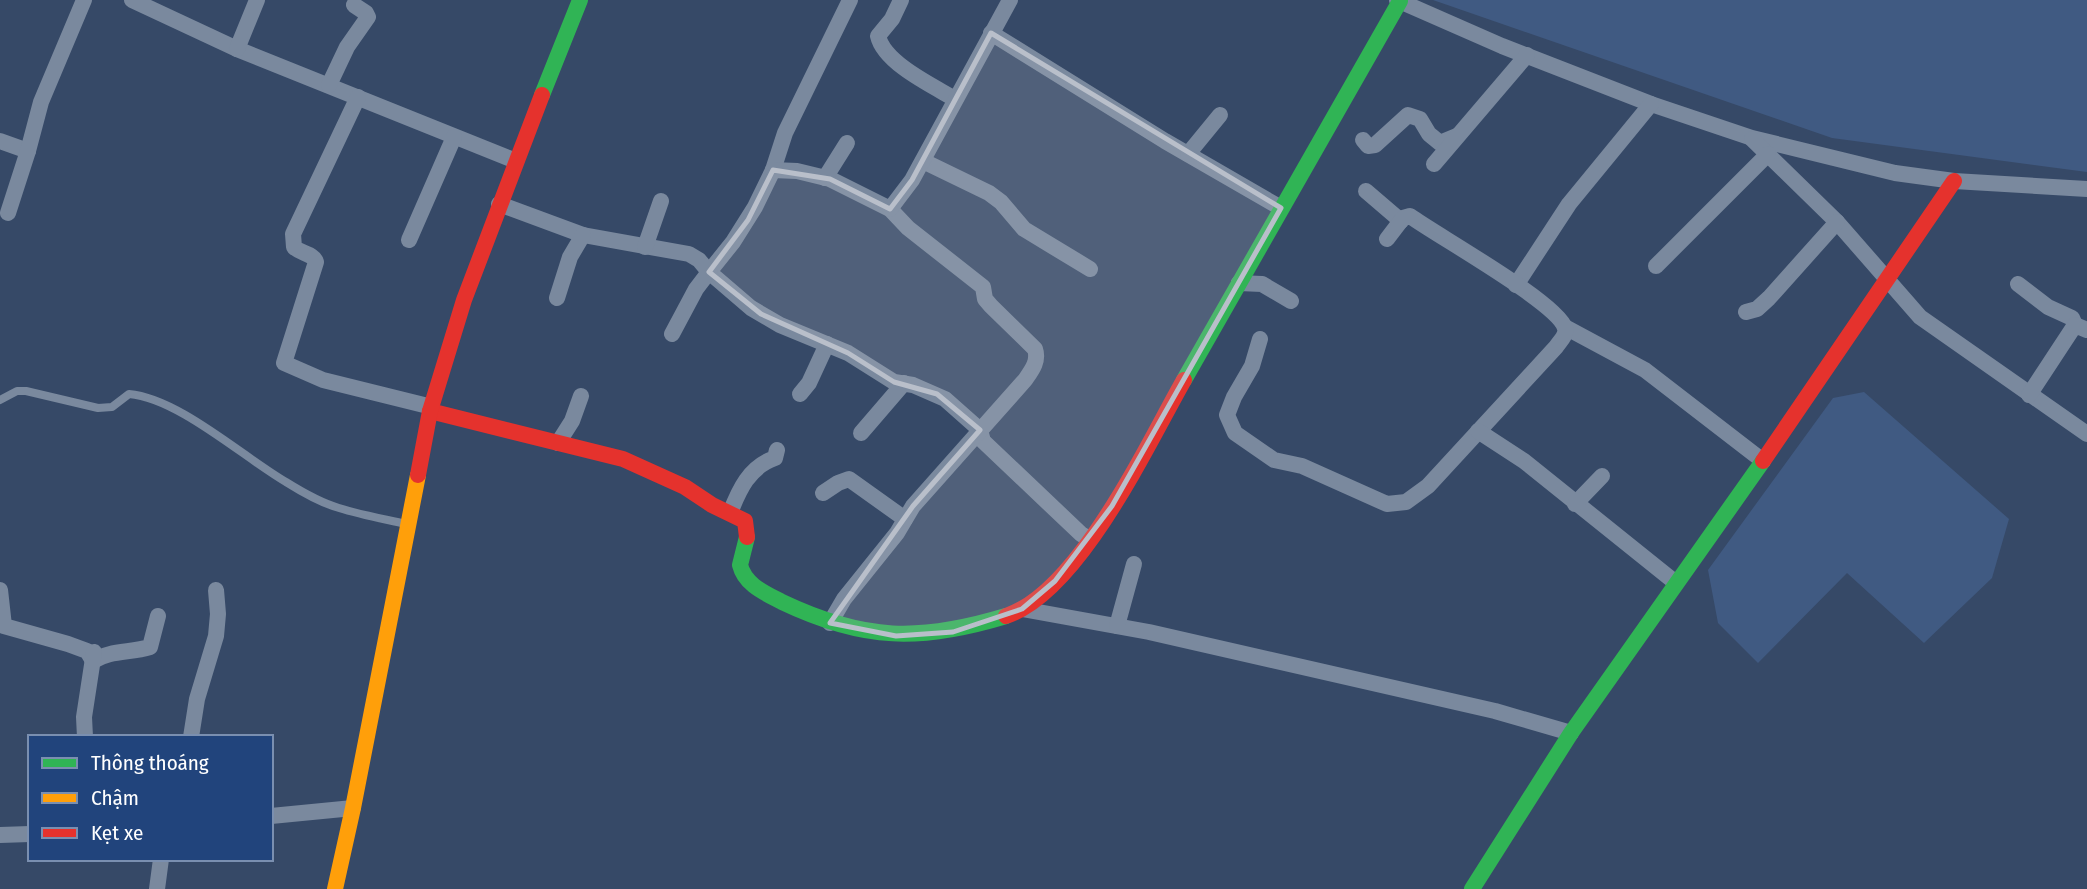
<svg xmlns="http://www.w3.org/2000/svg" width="2087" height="889" font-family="'Fira Sans Condensed',sans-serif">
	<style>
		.water { fill: #405a82 }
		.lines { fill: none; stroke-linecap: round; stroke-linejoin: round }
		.lane { stroke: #7a899e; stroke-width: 8 }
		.street { stroke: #7a899e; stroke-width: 16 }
		.fast { stroke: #30b455; stroke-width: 16 }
		.slow { stroke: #ff9f0a; stroke-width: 16 }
		.jam { stroke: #e5322d; stroke-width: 16 }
		.marked { fill: #b9bfca; fill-opacity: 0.2; stroke: #b9bfca; stroke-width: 5; stroke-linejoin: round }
	</style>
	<rect width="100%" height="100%" fill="#364967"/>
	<g class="water">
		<polygon points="1433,0 2087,0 2087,172 1832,138"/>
		<polygon points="1864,392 2009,519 1992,578 1924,643 1847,573 1758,663 1718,623 1708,570 1833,398"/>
	</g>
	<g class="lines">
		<path class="lane" d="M0,400l17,-9h9l72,17 14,-1 17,-13c49,4 114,63 157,88 16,10 35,21 53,26 22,7 45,11 67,16"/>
		<g class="street">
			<polyline points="132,0 237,49 516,161"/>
			<polyline points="850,0 785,133 773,170 755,207 733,242 709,272 751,308 780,325 848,353 894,382 913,385 945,399 980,430 983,441 1081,534 1089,539"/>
			<path d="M901,0l-9,19 -14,17c6,27 55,50 77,63"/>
			<polyline points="1397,0 1502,46 1651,104 1752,138 1895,173 1954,181 2087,189"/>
			<polyline points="991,33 1165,141 1281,208"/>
			<polyline points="237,49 257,0"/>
			<polyline points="329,85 347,47 368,17 366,13 354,5"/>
			<path d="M358,97l-65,137 1,13c7,7 19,6 22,15l-32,101 39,17 109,27"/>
			<polyline points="1752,139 1837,222 1920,317 2087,434"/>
			<polyline points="1363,140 1368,146 1375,145 1408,115 1420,119 1429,134 1440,143 1457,136"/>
			<polyline points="0,141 28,151"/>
			<polyline points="1188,154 1220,115"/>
			<polyline points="923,161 989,193 1001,202 1024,229 1090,269"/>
			<polyline points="1434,164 1527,55"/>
			<path d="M773,170l24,1 33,8 60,30 18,19 75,59 2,12 6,7 44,43c4,12 -3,21 -10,31l-112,126 -16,27 -53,66 -14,24"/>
			<polyline points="825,178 847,143"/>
			<polyline points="1366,191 1401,221"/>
			<polyline points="499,204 583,235 689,254 699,260 709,272 696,289 672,334"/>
			<polyline points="890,209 912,180 1010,0"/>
			<polyline points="8,213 28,151 41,102 84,0"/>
			<polyline points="409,240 454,137"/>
			<polyline points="645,247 661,201"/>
			<polyline points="1656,266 1768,154"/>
			<polyline points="1239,283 1262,284 1291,301"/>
			<polyline points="2018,284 2048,307 2072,318 2075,325"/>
			<polyline points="1516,285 1569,204 1651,104"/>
			<polyline points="557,298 570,257 583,235"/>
			<polyline points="1746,312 1757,309 1769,298 1837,222"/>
			<polyline points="1565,327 1645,370 1763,461"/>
			<path d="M1260,339l-8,27 -18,31 -7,18 8,18 39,27 28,6 85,38 19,-2 22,-16 128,-139c4,-6 11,-12 9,-19 -7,-25 -129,-93 -155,-112l-7,2 -16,21"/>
			<polyline points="800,394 809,383 827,344"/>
			<polyline points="2029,395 2075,325 2087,330"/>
			<polyline points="1478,431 1524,461 1676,583"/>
			<polyline points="861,433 904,383"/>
			<polyline points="558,443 572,421 581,396"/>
			<polyline points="823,493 838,483 849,479 905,519"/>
			<polyline points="1575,504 1602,476"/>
			<path d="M730,513c9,-23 19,-46 45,-55l2,-8"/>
			<path d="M0,590l4,36 64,18 19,7 6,10c17,-11 37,-8 57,-14l8,-31"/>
			<polyline points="1022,609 1149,632 1495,711 1571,733"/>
			<polyline points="1117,626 1134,564"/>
			<polyline points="85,737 84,717 94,652"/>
			<polyline points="191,737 197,699 216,636 218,614 216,590"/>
			<polyline points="271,816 353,808"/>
			<polyline points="0,835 30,834"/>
			<polyline points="157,889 161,859"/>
		</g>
		<g class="fast">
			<polyline points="542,95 580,0"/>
			<polyline points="1184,380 1400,1"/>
			<path d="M747,537l-7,28c5,20 25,28 42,37 82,39 138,40 224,14"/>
			<polyline points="1472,889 1571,733 1763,461"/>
		</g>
		<polyline class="slow" points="335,889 353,808 418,475"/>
		<g class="jam">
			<polyline points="430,411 623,459 685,487 712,505 745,521 747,537"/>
			<polyline points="1763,461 1954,181"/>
			<polyline points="418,475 430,411 464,300 542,95"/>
			<path d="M1006,616c73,-24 141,-171 178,-236"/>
		</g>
	</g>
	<path class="marked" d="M991,33l290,175 -169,298 -57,75 -33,28 -69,23 -57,4 -66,-13 83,-117 67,-76 -43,-36 -43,-12 -46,-29 -87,-39 -52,-42 39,-52 25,-50 57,9 60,30 22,-29z"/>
	<rect x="28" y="735" width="245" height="126" fill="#21447c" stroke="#7a8fb0" stroke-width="2"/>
	<rect x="42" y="758" width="35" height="10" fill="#30b455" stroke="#7a8fb0" stroke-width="2"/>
	<text x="91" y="770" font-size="21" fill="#ffffff">Thông thoáng</text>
	<rect x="42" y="793" width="35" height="10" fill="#ff9f0a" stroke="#7a8fb0" stroke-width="2"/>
	<text x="91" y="805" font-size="21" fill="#ffffff">Chậm</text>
	<rect x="42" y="828" width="35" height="10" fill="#e5322d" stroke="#7a8fb0" stroke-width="2"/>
	<text x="91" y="840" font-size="21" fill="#ffffff">Kẹt xe</text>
</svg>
